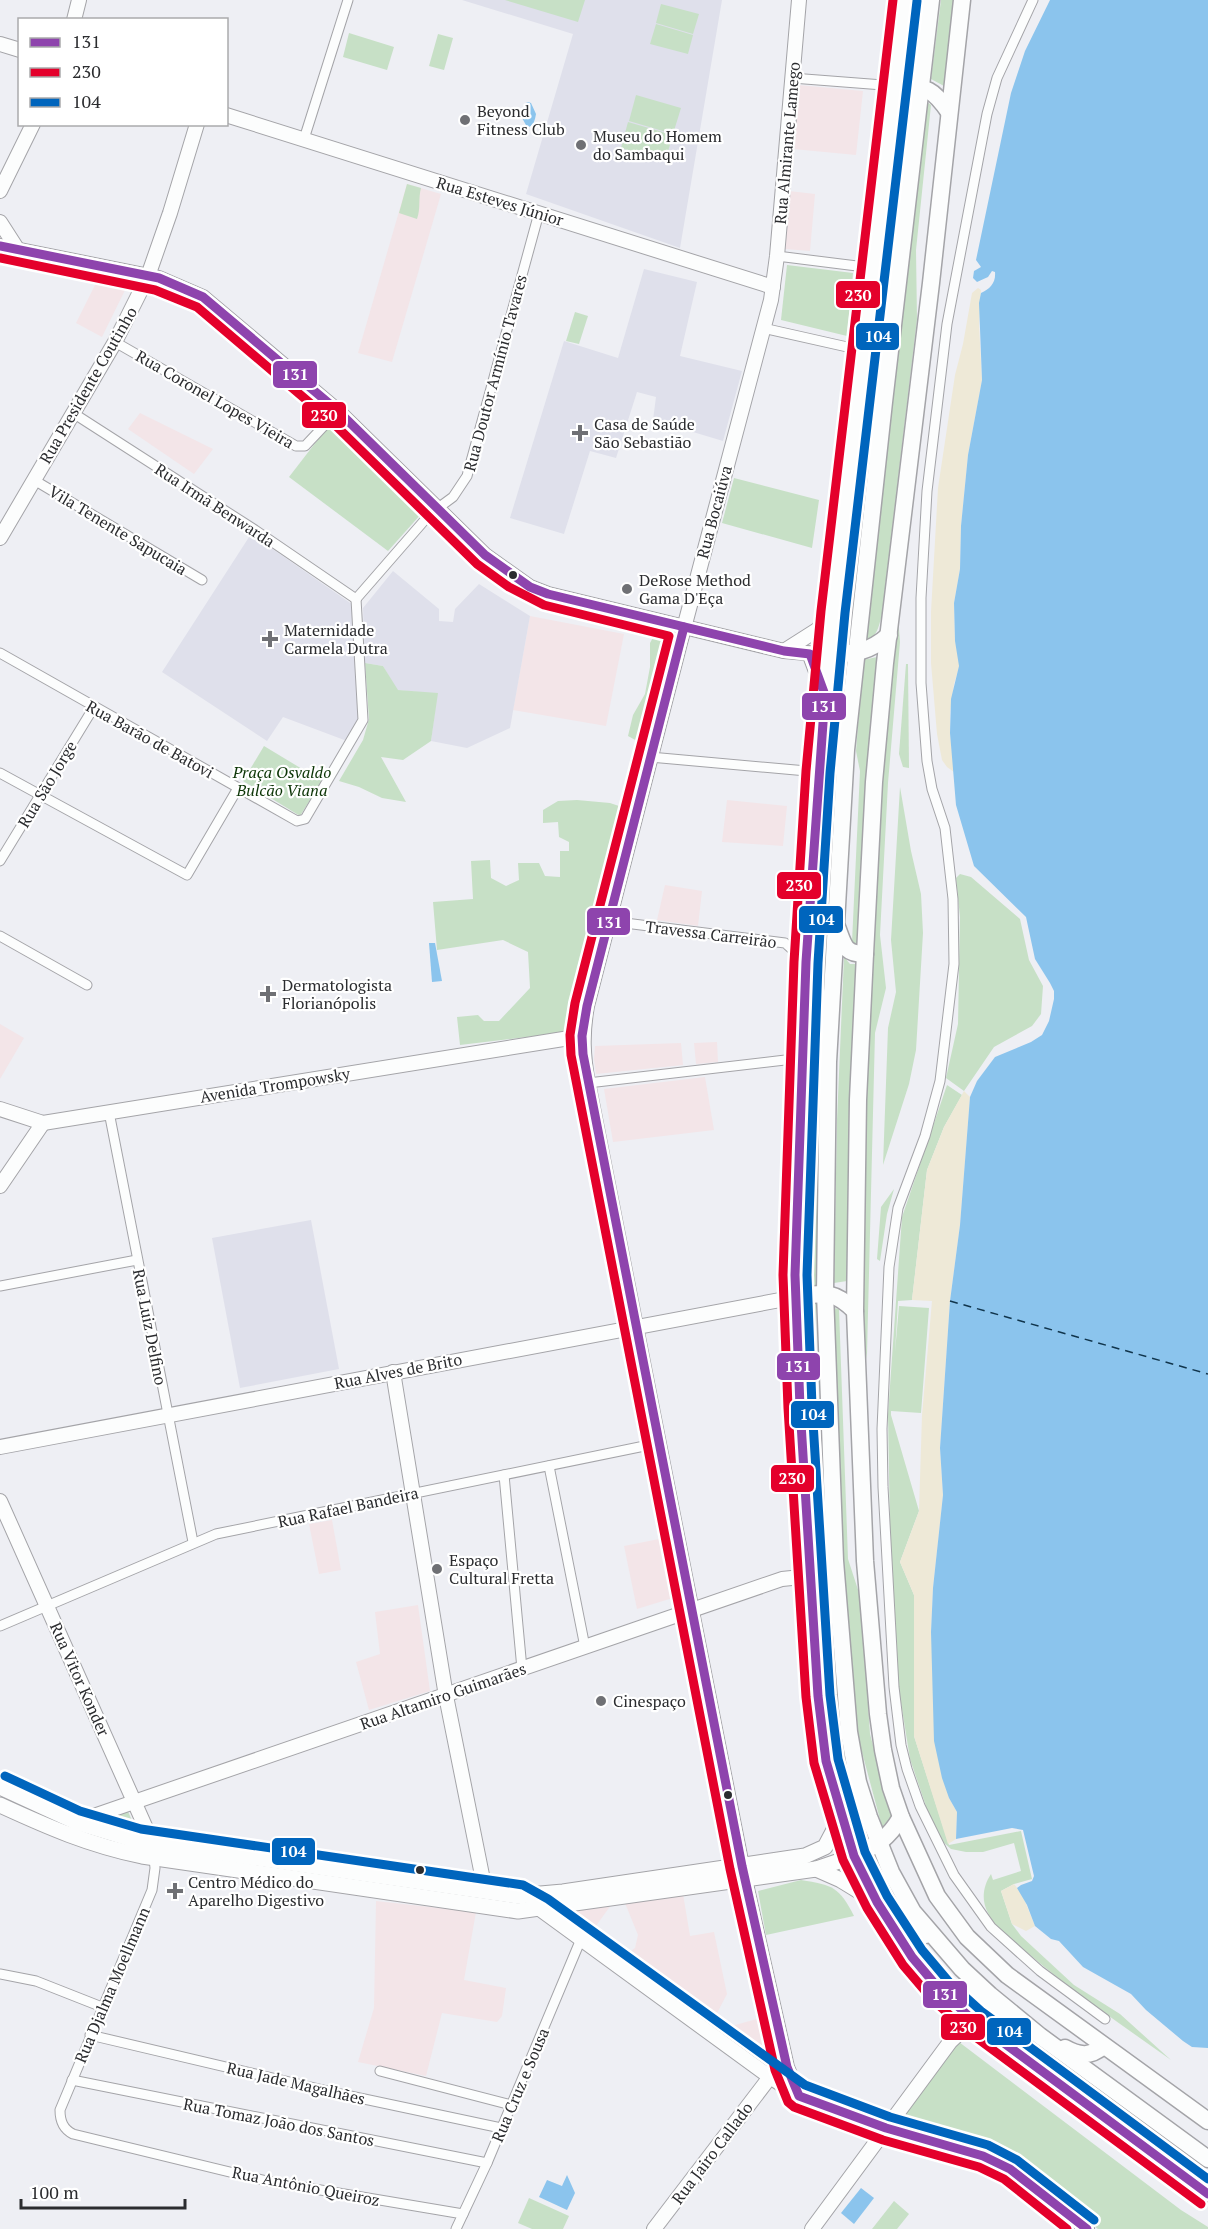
<svg xmlns="http://www.w3.org/2000/svg" width="1208" height="2229" font-family="'PT Serif',serif">
	<style>
		.commercial { fill: #f3e5e8 }
		.built { fill: #dfe0eb }
		.green { fill: #c7e0c6 }
		.sand { fill: #eee9d7 }
		.water { fill: #8bc4ed }
		.lines { fill: none; stroke-linecap: round; stroke-linejoin: round }
		.ferry { stroke: #11354c; stroke-width: 1.5; stroke-dasharray: 8 6; stroke-linecap: butt }
		.street-casing { stroke: #a4a4a8; stroke-width: 11 }
		.secondary-casing { stroke: #a4a4a8; stroke-width: 16 }
		.primary-casing { stroke: #a4a4a8; stroke-width: 17 }
		.highway-casing { stroke: #a4a4a8; stroke-width: 19 }
		.street { stroke: #fcfdfd; stroke-width: 9 }
		.secondary { stroke: #fcfdfd; stroke-width: 14 }
		.primary { stroke: #fcfdfd; stroke-width: 15 }
		.highway { stroke: #fcfdfd; stroke-width: 16 }
		.bus-1-casing { stroke: #fff; stroke-width: 14 }
		.bus-2-casing { stroke: #fff; stroke-width: 14 }
		.bus-3-casing { stroke: #fff; stroke-width: 14 }
		.bus-1 { stroke: #8e44ad; stroke-width: 9 }
		.bus-2 { stroke: #e4002b; stroke-width: 9 }
		.bus-3 { stroke: #0065bd; stroke-width: 9 }
		.poi-dot { fill: #6f7074; stroke: #fff; stroke-width: 2 }
		.bus-dot { fill: #2b2c2f; stroke: #fff; stroke-width: 2 }
		.labels { text-anchor: middle; stroke-width: 4.5; stroke-linejoin: round; paint-order: stroke }
		.poi-label { font-size: 16px; fill: #2b2c2f; stroke: #fff; text-anchor: start }
		.street-label { font-size: 16px; fill: #2b2c2f; stroke: #fff }
		.park-label { font-size: 16px; font-style: italic; fill: #0c3506; stroke: #fff }
		.line-badge { stroke: #fff; stroke-width: 2 }
		.badge-label { font-size: 16px; text-anchor: middle; font-weight: bold; fill: #fff }
	</style>
	<rect width="100%" height="100%" fill="#eeeff4"/>
	<g class="commercial">
		<polygon points="798,85 863,91 856,155 793,149"/>
		<polygon points="407,184 441,194 392,362 358,353"/>
		<polygon points="789,191 815,194 810,251 785,249"/>
		<polygon points="98,279 128,284 102,337 76,323"/>
		<polygon points="140,413 213,449 194,474 128,429"/>
		<polygon points="530,616 624,634 606,726 513,710"/>
		<polygon points="727,800 787,806 783,846 722,842"/>
		<polygon points="665,885 702,891 698,926 657,920"/>
		<polygon points="0,1024 24,1038 0,1079"/>
		<polygon points="717,1042 718,1062 696,1064 694,1043"/>
		<polygon points="681,1043 683,1065 596,1074 594,1059 595,1046"/>
		<polygon points="705,1077 714,1130 613,1142 604,1089"/>
		<polygon points="332,1520 341,1570 319,1574 309,1524"/>
		<polygon points="664,1538 676,1597 637,1609 624,1546"/>
		<polygon points="418,1605 430,1691 369,1710 356,1662 380,1654 375,1612"/>
		<polygon points="683,1894 690,1936 714,1932 727,1994 715,2017 627,1954 635,1948 638,1935 625,1903"/>
		<polygon points="376,1901 476,1912 464,1980 506,1988 502,2016 497,2022 442,2013 426,2076 358,2062 374,2008"/>
		<polygon points="611,1905 593,1930 572,1914 573,1909"/>
		<polygon points="768,2016 777,2056 768,2055 728,2027"/>
	</g>
	<g class="built">
		<polygon points="462,0 722,0 680,248 526,194 573,34"/>
		<polygon points="644,269 697,282 680,356 742,371 723,441 653,420 656,397 637,392 616,458 590,451 564,534 510,518 564,341 618,358"/>
		<polygon points="251,534 356,607 360,719 347,741 283,717 267,741 162,672"/>
		<polygon points="393,571 439,609 439,621 453,622 455,609 479,584 530,616 510,728 467,748 431,741 437,694 397,690 383,666 365,663 363,608"/>
		<polygon points="311,1220 339,1369 240,1388 212,1238"/>
	</g>
	<g class="green">
		<polygon points="505,0 585,0 578,22"/>
		<polygon points="913,0 924,0 914,79 904,79"/>
		<polygon points="941,0 954,0 944,86 931,79"/>
		<polygon points="661,4 699,14 693,34 656,23"/>
		<polygon points="656,24 693,35 688,54 650,44"/>
		<polygon points="349,33 394,47 387,70 343,57"/>
		<polygon points="438,34 453,38 444,70 429,66"/>
		<polygon points="636,95 681,108 673,134 629,121"/>
		<polygon points="899,96 912,96 890,305 875,351 862,442 857,457"/>
		<path d="M926,101l5,4 -15,145 1,69 -35,295c-3,12 -5,24 -17,27z"/>
		<polygon points="628,122 673,135 665,161 621,148"/>
		<path d="M407,184l14,4c-3,11 0,20 -4,31l-18,-6z"/>
		<polygon points="787,265 853,273 847,336 781,320"/>
		<polygon points="575,312 588,316 579,344 566,341"/>
		<polygon points="341,419 422,498 425,506 422,513 388,551 289,477 333,420"/>
		<polygon points="871,457 849,649 835,651 854,499"/>
		<polygon points="734,478 819,500 812,548 722,523"/>
		<polygon points="897,605 900,642 888,783 880,935 886,988 875,1033 867,1353 862,1384 863,1140 880,788"/>
		<polygon points="656,632 673,643 671,654 652,734 639,742 628,736 633,715 645,694 650,667 650,643"/>
		<polygon points="877,657 859,946 852,942 860,771 856,751 863,660"/>
		<polygon points="365,663 383,666 398,690 438,693 431,741 403,760 381,757 406,802 382,798 359,787 339,781 363,740 369,719"/>
		<polygon points="847,664 842,712 833,683 835,666"/>
		<polygon points="908,664 909,768 903,767 899,754 906,664"/>
		<polygon points="829,719 839,753 825,995 812,961"/>
		<polygon points="264,746 322,781 300,816 243,781"/>
		<polygon points="900,787 911,851 921,894 923,933 916,1050 909,1084 883,1165 888,1028 896,992 891,940"/>
		<polygon points="577,800 610,803 631,810 577,1031 460,1045 457,1017 478,1015 484,1021 499,1021 530,988 528,952 503,940 437,950 433,902 473,899 471,861 490,860 491,878 506,886 519,880 518,863 539,863 545,876 560,877 560,851 569,851 569,842 559,837 558,822 543,823 543,810 558,801"/>
		<polygon points="960,874 971,877 1020,919 1029,960 1043,986 1041,1014 1032,1026 994,1047 964,1091 946,1078 958,1024 960,917 956,878"/>
		<polygon points="844,957 850,964 857,964 849,1120 847,1281 834,1283 837,1120"/>
		<polygon points="810,1017 813,1091 819,1126 817,1287 803,1288"/>
		<path d="M947,1085l15,10 -18,32 -17,43 -15,130 -14,1 -3,51 4,-46 30,2 -8,105 -30,-2v4l28,96 -19,51 14,33v141l35,109 72,-14 11,48 -18,5 -13,7 11,33 9,12 53,49 46,29 51,46c-48,-34 -96,-67 -141,-105 -15,-12 -33,-24 -42,-42 -7,-13 -5,-27 3,-39l2,6 28,-9 -7,-28 -31,9h-17l-15,-3 -15,-13 -26,-77 -12,-75 -8,-153 -2,-117 14,-197z"/>
		<polygon points="894,1189 887,1214 880,1261 877,1259 881,1207"/>
		<polygon points="816,1304 817,1438 814,1508 817,1558 814,1565 803,1306"/>
		<polygon points="834,1308 839,1309 848,1559 861,1599 870,1734 892,1816 882,1827 858,1737 843,1558"/>
		<polygon points="829,1605 840,1738 848,1778 870,1839 859,1845 840,1791 833,1762 827,1717 822,1647"/>
		<polygon points="127,1809 136,1830 99,1820"/>
		<path d="M801,1880c32,5 38,7 53,36l-88,19 -8,-44z"/>
		<polygon points="959,2042 1181,2210 1208,2227 1208,2229 1098,2229 981,2141 901,2121"/>
		<polygon points="529,2198 569,2216 563,2229 532,2229 518,2223"/>
		<polygon points="894,2201 909,2214 897,2229 872,2229"/>
	</g>
	<g class="sand">
		<polygon points="978,288 981,290 979,325 982,380 968,455 961,526 960,569 954,603 955,641 960,664 954,684 950,713 950,733 954,772 947,767 942,760 937,734 931,663 931,612 938,488 955,375 963,344 972,293"/>
		<polygon points="964,1091 970,1097 960,1225 950,1301 940,1448 943,1495 933,1588 931,1632 949,1798 957,1812 956,1839 948,1844 914,1736 914,1595 900,1562 919,1511 922,1415 932,1301 912,1300 927,1170 944,1127"/>
		<polygon points="1014,1884 1022,1894 1035,1926 1026,1931 1012,1924 1001,1891"/>
	</g>
	<g class="water">
		<path d="M1050,0h158v2048l-16,-1 -9,-6 -37,-31 -15,-16 -48,-27 -24,-26 -8,-2 -16,-13 -8,-21 -10,-17 4,-3 11,-4 2,-5 -11,-46 -11,-2 -56,11 1,-27 -8,-14 -7,-20 -8,-37 -3,-109 2,-44 10,-93 -3,-47 10,-147 10,-76 10,-128 7,-16 18,-24 36,-15 11,-7 7,-14 5,-22v-8l-4,-8 -15,-24 -9,-42 -52,-51 -18,-61 -6,-72 1,-34 8,-33 -4,-25 -1,-38 6,-34 1,-43 7,-71 14,-75 -3,-77 2,-10c9,-4 15,-10 14,-21l-3,-1 -4,6 -11,5 -4,-4 1,-7 7,-4 -5,-7 35,-167 14,-42z"/>
		<path d="M528,102l3,1 5,11c-1,5 -2,13 -9,13l-6,-11 5,-13z"/>
		<polygon points="429,943 435,943 442,981 432,982"/>
		<polygon points="567,2175 575,2193 567,2210 539,2197 547,2180 562,2186"/>
		<polygon points="861,2188 874,2198 854,2224 841,2213"/>
	</g>
	<g class="lines">
		<polyline class="ferry" points="950,1301 1208,1374"/>
		<defs>
			<g id="street">
				<polyline points="1033,0 997,78 987,114 947,324 927,491 921,598 921,683 927,761 932,789 945,828 953,899 954,964 940,1081 925,1136 898,1208 889,1267 882,1429 883,1487 894,1687 901,1745 907,1769 920,1806 954,1875 991,1927 1040,1971 1105,2019"/>
				<polyline points="792,78 896,86"/>
				<polyline points="304,139 348,0"/>
				<polyline points="777,256 873,268"/>
				<polyline points="763,328 865,351"/>
				<polyline points="115,342 296,446 305,446 338,411"/>
				<polyline points="73,413 255,530 356,599"/>
				<polyline points="34,480 202,580"/>
				<polyline points="356,599 430,514 453,497 467,476 539,213"/>
				<polyline points="0,653 297,821 305,819 363,720 356,599"/>
				<polyline points="650,757 818,772"/>
				<polyline points="0,773 187,875 238,788"/>
				<polyline points="0,861 94,707"/>
				<polyline points="609,921 785,943 806,962"/>
				<polyline points="0,936 87,985"/>
				<polyline points="588,1083 802,1058"/>
				<polyline points="109,1112 193,1542"/>
				<polyline points="0,1286 137,1260"/>
				<polyline points="549,1466 585,1647"/>
				<polyline points="504,1475 522,1669"/>
				<polyline points="0,1626 216,1534 659,1443"/>
				<path d="M154,1858l1,10 -3,22 -92,220c0,11 3,19 13,24l194,47 196,33"/>
				<polyline points="0,1974 36,1981 102,2007"/>
				<polyline points="90,2035 336,2093 501,2128"/>
				<polyline points="380,2071 511,2105"/>
				<polyline points="72,2080 487,2163"/>
				<polyline points="456,2229 487,2163 581,1939"/>
			</g>
			<g id="secondary">
				<path d="M799,0l-22,256 -6,44 -91,343 -93,363c-5,28 -4,50 1,77l154,783 45,201 12,29"/>
				<polyline points="74,20 79,0"/>
				<polyline points="0,44 20,50"/>
				<polyline points="226,115 773,287"/>
				<polyline points="0,191 33,124"/>
				<polyline points="0,222 18,250"/>
				<polyline points="0,246 159,278 203,297 338,411 485,555 530,587 548,594 784,651 828,655"/>
				<polyline points="0,538 115,342 148,276 170,213 197,124"/>
				<polyline points="784,651 817,630 833,612"/>
				<polyline points="0,1109 43,1123 582,1036"/>
				<polyline points="0,1186 43,1123"/>
				<polyline points="393,1372 446,1696 485,1890"/>
				<polyline points="0,1447 796,1297"/>
				<polyline points="0,1501 153,1844 154,1853"/>
				<polyline points="76,1822 782,1579 811,1576"/>
				<polyline points="533,1904 770,2077 799,2096 886,2128 983,2156 1010,2169 1087,2229"/>
				<polyline points="654,2229 770,2077"/>
				<polyline points="812,2229 950,2042 973,2020"/>
			</g>
			<g id="primary">
				<polyline points="905,0 828,655 818,772 806,962 795,1275 800,1407 818,1696 826,1761 854,1856 892,1928 912,1957 940,1990 973,2020 1037,2067"/>
				<polyline points="810,654 823,689"/>
				<polyline points="0,1787 76,1822 138,1841 518,1896 563,1892 805,1856 825,1847 842,1815"/>
				<path d="M0,1805c48,22 89,40 142,51l376,55 298,-42 38,-13"/>
				<polyline points="816,1869 841,1880 877,1902"/>
				<polyline points="1088,2104 1208,2194"/>
			</g>
			<g id="highway">
				<polyline points="931,0 884,402 846,750 828,1062 825,1293 835,1561 849,1732 858,1782 869,1817 891,1872 913,1912 962,1969 990,1995 1040,2036 1208,2159"/>
				<polyline points="962,0 931,283 885,663 874,782 865,954 858,1100 855,1311 865,1561 878,1714 883,1750 891,1788 901,1817 937,1896 967,1937 1007,1975 1208,2121"/>
				<path d="M896,86c30,2 35,0 53,26"/>
				<polyline points="846,502 875,425"/>
				<path d="M828,655c26,-1 42,-3 61,-20"/>
				<polyline points="825,695 845,747"/>
				<path d="M837,927c7,18 7,27 28,27"/>
				<polyline points="806,962 814,979 823,1025"/>
				<path d="M796,1297c28,-4 38,-7 59,14"/>
				<polyline points="816,1669 830,1588"/>
				<path d="M854,1856c23,-11 34,-17 47,-39"/>
				<polyline points="877,1902 926,1935"/>
				<path d="M975,1990c30,46 80,83 121,120"/>
				<path d="M1065,2048c14,8 26,9 38,-2"/>
			</g>
		</defs>
		<use href="#street" class="street-casing"/>
		<use href="#secondary" class="secondary-casing"/>
		<use href="#primary" class="primary-casing"/>
		<use href="#highway" class="highway-casing"/>
		<use href="#street" class="street"/>
		<use href="#secondary" class="secondary"/>
		<use href="#primary" class="primary"/>
		<use href="#highway" class="highway"/>
		<defs>
			<g id="bus-1">
				<polyline points="0,246 159,278 203,297 338,411 485,555 530,587 548,594 784,651 810,654 825,695 806,962 795,1275 800,1407 818,1696 826,1761 854,1856 877,1902 912,1957 940,1990 973,2020 1208,2194"/>
				<polyline points="684,627 587,1006 582,1036 583,1054 742,1866 787,2067 799,2096 886,2128 983,2156 1010,2169 1087,2229"/>
			</g>
			<g id="bus-2">
				<polyline points="893,0 821,611 806,771 794,962 783,1275 788,1408 806,1697 814,1763 843,1860 867,1908 903,1965 932,1999 966,2030 1201,2204"/>
				<polyline points="0,258 155,290 197,307 330,420 477,564 509,587 544,605 669,636 575,1003 570,1035 571,1055 730,1869 775,2070 788,2102 794,2107 883,2140 979,2167 1004,2179 1067,2229"/>
			</g>
			<g id="bus-3">
				<polyline points="917,1 845,613 830,773 818,963 807,1275 812,1406 830,1695 838,1759 865,1852 887,1896 922,1950 949,1982 981,2011 1208,2179"/>
				<polyline points="5,1776 80,1811 141,1829 523,1885 548,1899 805,2085 890,2117 988,2145 1017,2160 1094,2220"/>
			</g>
		</defs>
		<use href="#bus-1" class="bus-1-casing"/>
		<use href="#bus-2" class="bus-2-casing"/>
		<use href="#bus-3" class="bus-3-casing"/>
		<use href="#bus-1" class="bus-1"/>
		<use href="#bus-2" class="bus-2"/>
		<use href="#bus-3" class="bus-3"/>
	</g>
	<g class="poi-dot">
		<circle cx="465" cy="120" r="6"/>
		<circle cx="581" cy="145" r="6"/>
		<path d="M577 424h6v6h6v6h-6v6h-6v-6h-6v-6h6z"/>
		<circle cx="627" cy="589" r="6"/>
		<path d="M267 630h6v6h6v6h-6v6h-6v-6h-6v-6h6z"/>
		<path d="M265 985h6v6h6v6h-6v6h-6v-6h-6v-6h6z"/>
		<circle cx="437" cy="1569" r="6"/>
		<circle cx="601" cy="1701" r="6"/>
		<path d="M172 1882h6v6h6v6h-6v6h-6v-6h-6v-6h6z"/>
	</g>
	<g class="bus-dot">
		<circle cx="513" cy="575" r="5"/>
		<circle cx="728" cy="1795" r="5"/>
		<circle cx="420" cy="1870" r="5"/>
	</g>
	<g class="labels">
		<g class="poi-label">
			<text x="477" y="117">Beyond<tspan x="477" dy="18">Fitness Club</tspan></text>
			<text x="593" y="142">Museu do Homem<tspan x="593" dy="18">do Sambaqui</tspan></text>
			<text x="594" y="430">Casa de Saúde<tspan x="594" dy="18">São Sebastião</tspan></text>
			<text x="639" y="586">DeRose Method<tspan x="639" dy="18">Gama D'Eça</tspan></text>
			<text x="284" y="636">Maternidade<tspan x="284" dy="18">Carmela Dutra</tspan></text>
			<text x="282" y="991">Dermatologista<tspan x="282" dy="18">Florianópolis</tspan></text>
			<text x="449" y="1566">Espaço<tspan x="449" dy="18">Cultural Fretta</tspan></text>
			<text x="613" y="1707">Cinespaço</text>
			<text x="188" y="1888">Centro Médico do<tspan x="188" dy="18">Aparelho Digestivo</tspan></text>
		</g>
		<g class="street-label">
			<text transform="translate(787 143) rotate(-85)" y="6">Rua Almirante Lamego</text>
			<text transform="translate(500 201) rotate(17)" y="6">Rua Esteves Júnior</text>
			<text transform="translate(495 373) rotate(-75)" y="6">Rua Doutor Armínio Tavares</text>
			<text transform="translate(88 385) rotate(-60)" y="6">Rua Presidente Coutinho</text>
			<text transform="translate(215 399) rotate(30)" y="6">Rua Coronel Lopes Vieira</text>
			<text transform="translate(215 505) rotate(33)" y="6">Rua Irmã Benwarda</text>
			<text transform="translate(714 512) rotate(-75)" y="6">Rua Bocaiúva</text>
			<text transform="translate(118 530) rotate(31)" y="6">Vila Tenente Sapucaia</text>
			<text transform="translate(150 739) rotate(29)" y="6">Rua Barão de Batovi</text>
			<text transform="translate(47 784) rotate(-59)" y="6">Rua São Jorge</text>
			<text transform="translate(711 934) rotate(7)" y="6">Travessa Carreirão</text>
			<text transform="translate(275 1085) rotate(-9)" y="6">Avenida Trompowsky</text>
			<text transform="translate(150 1327) rotate(79)" y="6">Rua Luiz Delfino</text>
			<text transform="translate(398 1371) rotate(-11)" y="6">Rua Alves de Brito</text>
			<text transform="translate(348 1507) rotate(-12)" y="6">Rua Rafael Bandeira</text>
			<text transform="translate(80 1679) rotate(66)" y="6">Rua Vitor Konder</text>
			<text transform="translate(443 1696) rotate(-19)" y="6">Rua Altamiro Guimarães</text>
			<text transform="translate(112 1985) rotate(-67)" y="6">Rua Djalma Moellmann</text>
			<text transform="translate(296 2083) rotate(13)" y="6">Rua Jade Magalhães</text>
			<text transform="translate(520 2085) rotate(-67)" y="6">Rua Cruz e Sousa</text>
			<text transform="translate(279 2122) rotate(11)" y="6">Rua Tomaz João dos Santos</text>
			<text transform="translate(712 2153) rotate(-53)" y="6">Rua Jairo Callado</text>
			<text transform="translate(306 2186) rotate(11)" y="6">Rua Antônio Queiroz</text>
		</g>
		<g class="park-label">
			<text x="282" y="778">Praça Osvaldo<tspan x="282" dy="18">Bulcão Viana</tspan></text>
		</g>
	</g>
	<g class="line-badge">
		<rect x="835" y="280" width="46" height="29" rx="6" fill="#e4002b"/>
		<rect x="855" y="322" width="45" height="29" rx="6" fill="#0065bd"/>
		<rect x="272" y="360" width="46" height="29" rx="6" fill="#8e44ad"/>
		<rect x="301" y="401" width="46" height="28" rx="6" fill="#e4002b"/>
		<rect x="801" y="692" width="46" height="29" rx="6" fill="#8e44ad"/>
		<rect x="776" y="871" width="46" height="29" rx="6" fill="#e4002b"/>
		<rect x="798" y="905" width="46" height="29" rx="6" fill="#0065bd"/>
		<rect x="586" y="907" width="45" height="29" rx="6" fill="#8e44ad"/>
		<rect x="776" y="1352" width="45" height="29" rx="6" fill="#8e44ad"/>
		<rect x="790" y="1400" width="45" height="29" rx="6" fill="#0065bd"/>
		<rect x="770" y="1464" width="45" height="29" rx="6" fill="#e4002b"/>
		<rect x="271" y="1837" width="45" height="29" rx="6" fill="#0065bd"/>
		<rect x="922" y="1980" width="46" height="29" rx="6" fill="#8e44ad"/>
		<rect x="940" y="2013" width="46" height="28" rx="6" fill="#e4002b"/>
		<rect x="986" y="2017" width="46" height="29" rx="6" fill="#0065bd"/>
	</g>
	<g class="badge-label">
		<text x="858" y="301">230</text>
		<text x="878" y="342">104</text>
		<text x="295" y="380">131</text>
		<text x="324" y="421">230</text>
		<text x="824" y="712">131</text>
		<text x="799" y="891">230</text>
		<text x="821" y="925">104</text>
		<text x="609" y="928">131</text>
		<text x="798" y="1372">131</text>
		<text x="813" y="1420">104</text>
		<text x="792" y="1484">230</text>
		<text x="293" y="1857">104</text>
		<text x="945" y="2000">131</text>
		<text x="963" y="2033">230</text>
		<text x="1009" y="2037">104</text>
	</g>
	<rect x="18" y="18" width="210" height="108" fill="#ffffff" stroke="#aaabac" stroke-width="1.5"/>
	<rect x="30" y="38" width="30" height="9" fill="#8e44ad" stroke="#aaabac" stroke-width="1.5"/>
	<text x="72" y="48" font-size="18" fill="#2b2c2f">131</text>
	<rect x="30" y="68" width="30" height="9" fill="#e4002b" stroke="#aaabac" stroke-width="1.5"/>
	<text x="72" y="78" font-size="18" fill="#2b2c2f">230</text>
	<rect x="30" y="98" width="30" height="9" fill="#0065bd" stroke="#aaabac" stroke-width="1.5"/>
	<text x="72" y="108" font-size="18" fill="#2b2c2f">104</text>
	<path d="M21 2199v9h164v-9" fill="none" stroke="#2b2c2f" stroke-width="3"/>
	<text x="30" y="2199" font-size="18" fill="#2b2c2f" stroke="#ffffff" stroke-width="4.5" paint-order="stroke">100 m</text>
</svg>
